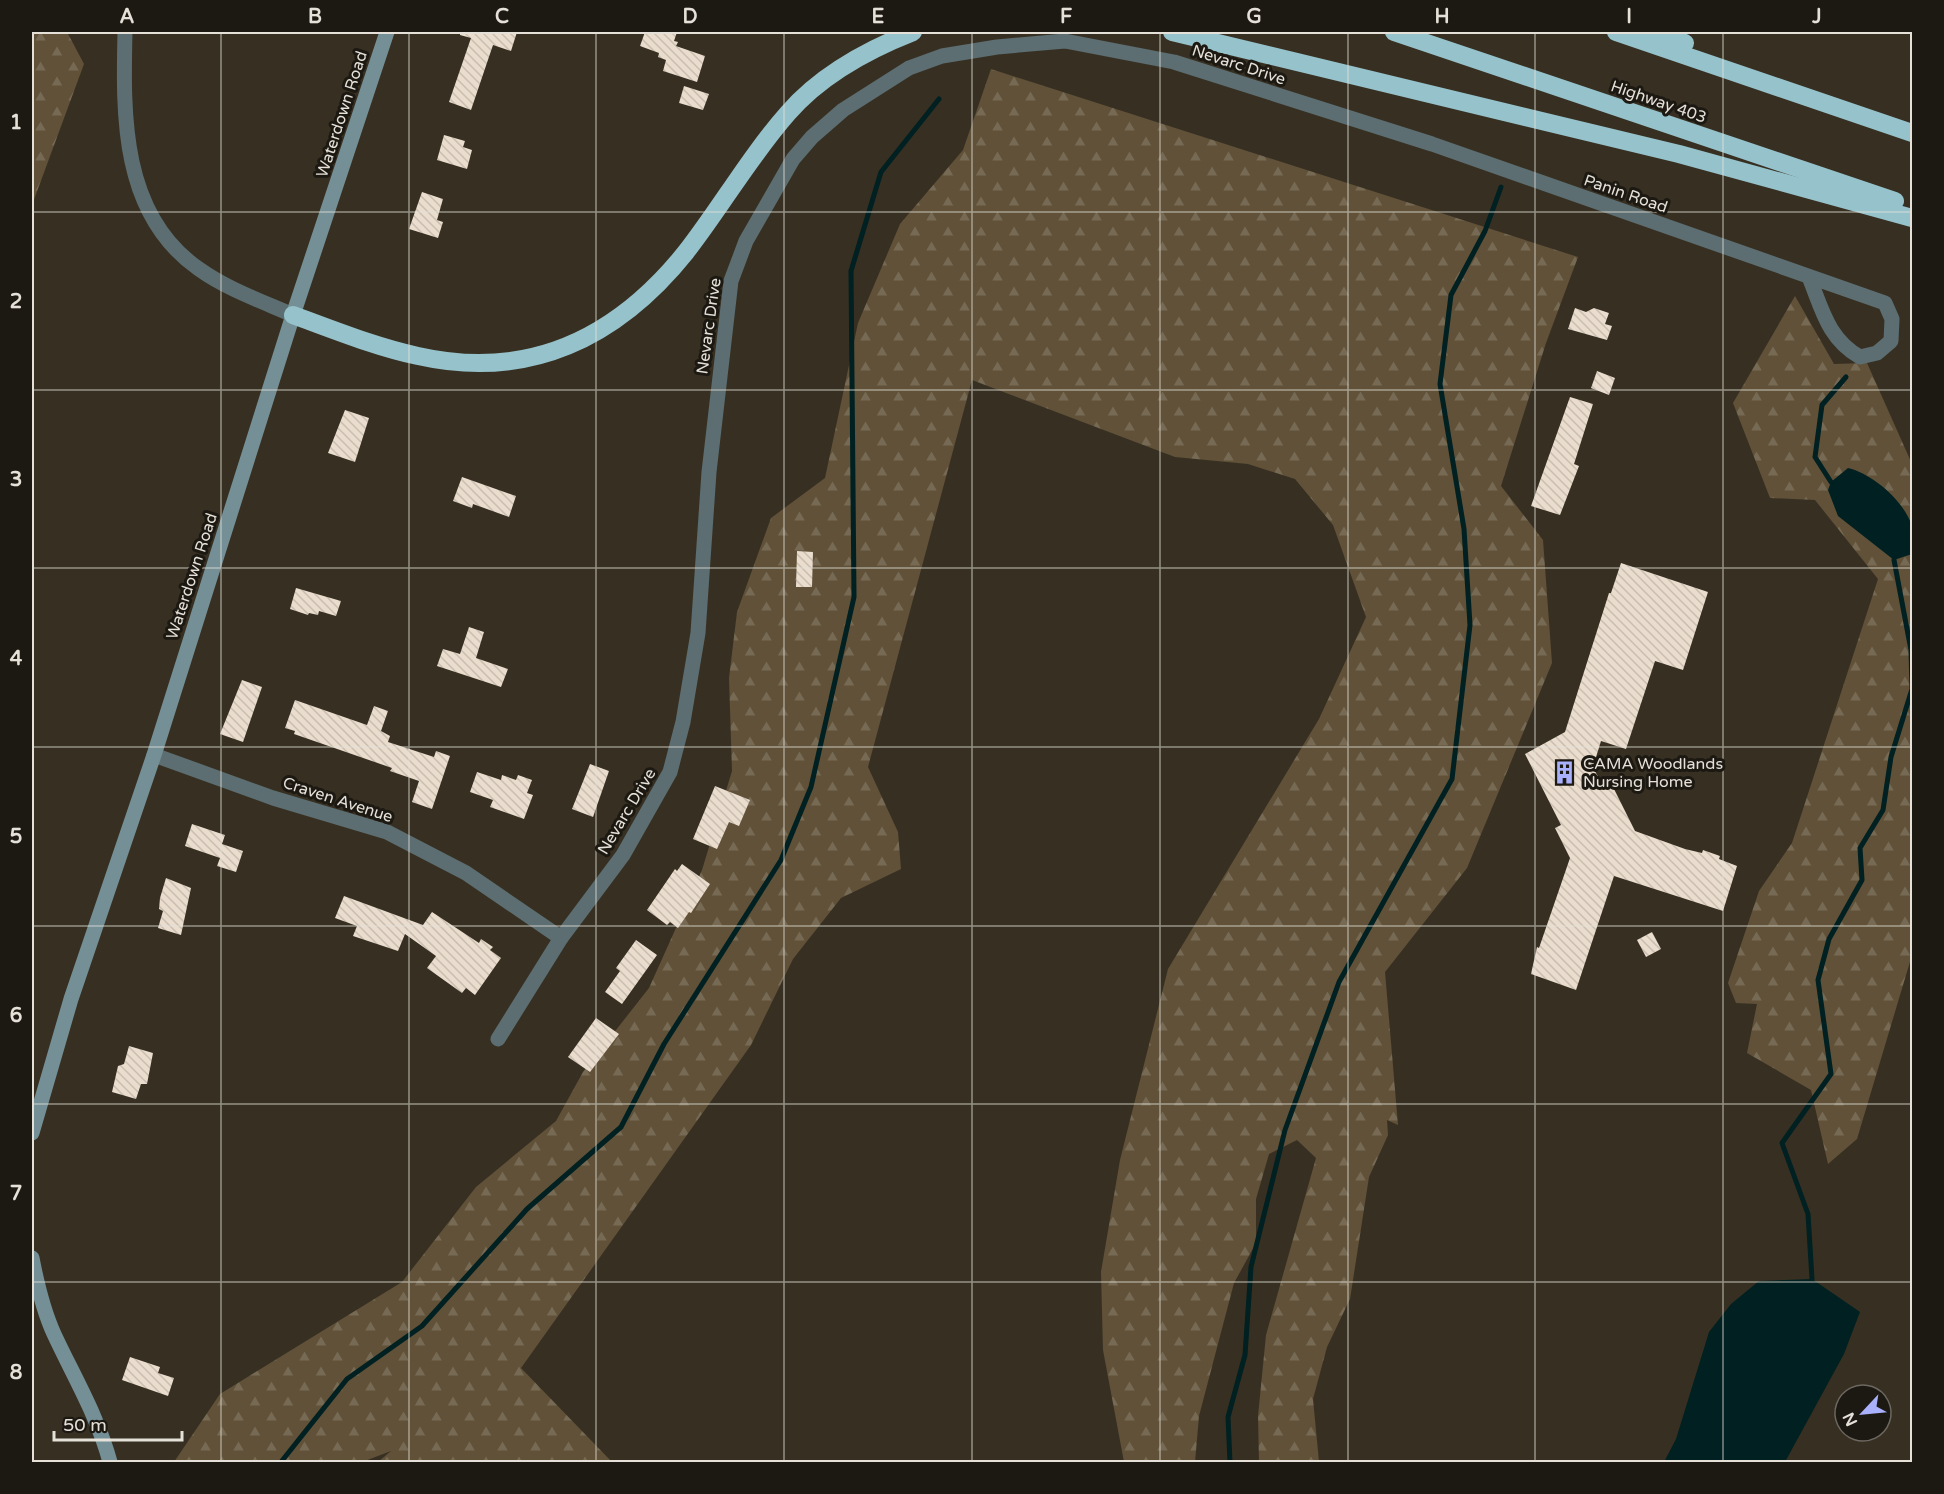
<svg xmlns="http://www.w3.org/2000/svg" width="1944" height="1494" font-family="'Varela Round',sans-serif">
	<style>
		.forest { fill: url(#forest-firs) }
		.water { fill: #002021 }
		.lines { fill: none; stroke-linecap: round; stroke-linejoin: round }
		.stream { stroke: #002021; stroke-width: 5 }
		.building { fill: url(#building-back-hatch) }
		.minor { stroke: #5c6e72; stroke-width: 15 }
		.tertiary { stroke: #5c6e72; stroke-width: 15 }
		.secondary { stroke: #749096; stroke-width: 15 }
		.motorway { stroke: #96c2cb; stroke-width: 18 }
		.grid { fill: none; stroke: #e5e1d8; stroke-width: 1.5; stroke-opacity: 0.55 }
		.labels { text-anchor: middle; stroke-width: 6; stroke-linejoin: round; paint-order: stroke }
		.street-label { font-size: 16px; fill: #e5e1d8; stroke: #1c1812 }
		.poi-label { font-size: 16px; fill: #e5e1d8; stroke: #1c1812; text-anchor: start }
		.neatline { fill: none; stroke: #e5e1d8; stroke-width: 2 }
		.grid-label { font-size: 20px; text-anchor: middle; font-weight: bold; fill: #e5e1d8 }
	</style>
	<defs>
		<pattern id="forest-firs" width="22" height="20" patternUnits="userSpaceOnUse" patternTransform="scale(1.5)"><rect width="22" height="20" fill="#605138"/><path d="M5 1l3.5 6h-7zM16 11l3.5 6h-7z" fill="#776a54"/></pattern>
		<pattern id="building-back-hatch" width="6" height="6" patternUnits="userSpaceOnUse" patternTransform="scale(1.5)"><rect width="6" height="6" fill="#eaddce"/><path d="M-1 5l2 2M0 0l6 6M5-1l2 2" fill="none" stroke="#c9beb2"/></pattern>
	</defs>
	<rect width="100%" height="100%" fill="#373022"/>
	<g class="forest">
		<polygon points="32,32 67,32 84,64 32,205"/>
		<polygon points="991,69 1578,257 1546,343 1501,486 1543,540 1552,663 1467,868 1385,972 1398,1125 1387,1120 1388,1135 1369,1177 1350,1299 1327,1347 1313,1399 1319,1462 1259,1462 1258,1416 1266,1335 1316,1158 1297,1140 1269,1154 1256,1199 1256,1243 1234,1283 1199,1416 1195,1462 1124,1462 1103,1350 1101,1272 1120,1160 1168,969 1319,719 1366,617 1333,525 1295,479 1248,464 1175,457 972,380 868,767 898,832 901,869 841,898 793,959 751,1045 521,1368 612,1462 378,1462 391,1451 362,1462 174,1462 220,1394 402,1282 476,1187 556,1121 583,1072 649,988 702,870 732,771 729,678 737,612 771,518 825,478 858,323 900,224 963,150"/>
		<polygon points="1795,296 1834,364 1867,363 1912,464 1912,955 1857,1139 1828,1164 1811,1090 1747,1053 1757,1004 1736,1003 1728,983 1759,891 1792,843 1878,579 1815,500 1770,498 1733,403"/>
	</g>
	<g class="water">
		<path d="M1848,468c25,6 56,33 64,58 3,7 1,20 0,28l-18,6 -56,-44 -10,-26 3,-8z"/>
		<polygon points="1812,1279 1860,1312 1844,1354 1785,1462 1664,1462 1676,1439 1709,1332 1731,1304 1759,1281"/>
	</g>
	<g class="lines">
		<g class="stream">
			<polyline points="1831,482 1815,457 1822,405 1846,377"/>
			<polyline points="1812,1279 1808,1214 1782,1143 1831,1074 1818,980 1829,939 1862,880 1860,848 1883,810 1891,757 1912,689 1911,650 1894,560"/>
			<polyline points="281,1462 347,1379 422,1326 527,1209 621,1127 664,1044 781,860 811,787 854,597 851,271 881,172 939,99"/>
			<polyline points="1230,1462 1228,1417 1245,1355 1251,1267 1285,1130 1339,982 1452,779 1470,625 1464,529 1440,384 1451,295 1485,231 1501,187"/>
		</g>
	</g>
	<g class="building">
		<polygon points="460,32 517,32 511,51 493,45 471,110 449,102 471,38 460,35"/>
		<polygon points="645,32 677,32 674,41 678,42 676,46 705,56 697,82 663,71 666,60 658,57 659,53 640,46"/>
		<polygon points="684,86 709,94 703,110 679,103"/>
		<polygon points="444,135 465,141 463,147 472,150 467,169 437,160"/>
		<polygon points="422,192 443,199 437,220 443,222 438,238 409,229"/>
		<polygon points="1575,308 1586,312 1594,308 1609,313 1605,324 1612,326 1607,340 1568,329"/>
		<polygon points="1597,371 1615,378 1609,395 1591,388"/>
		<polygon points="1570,397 1593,404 1574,464 1579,466 1560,515 1531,506"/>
		<polygon points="345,410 369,418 355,462 328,453"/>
		<polygon points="462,477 516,496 509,517 473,504 472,508 453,501"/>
		<polygon points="797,551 813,552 812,587 796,587"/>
		<polygon points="1621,563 1708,592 1683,670 1655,661 1626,749 1601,741 1593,767 1603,787 1611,783 1635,831 1685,849 1702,853 1703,850 1720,856 1719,859 1737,866 1723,911 1614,876 1576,990 1531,974 1537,947 1539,948 1570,858 1555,828 1561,825 1525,754 1565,732 1609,593 1611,593"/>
		<polygon points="296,588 341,601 336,616 319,611 318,615 309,613 308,615 290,609"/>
		<polygon points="469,627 484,632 476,658 508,669 501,687 437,666 443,649 460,654"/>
		<polygon points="242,680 262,687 243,742 220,734"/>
		<polygon points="295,700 367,725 374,706 388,711 381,731 390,736 388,742 434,757 436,751 450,756 432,809 412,802 419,781 390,771 392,768 294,734 295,731 285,728"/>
		<polygon points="590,764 609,771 593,817 572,809"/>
		<polygon points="477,772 501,780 502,775 516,780 518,775 532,780 527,793 533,795 524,819 490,807 493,800 470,792"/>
		<polygon points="715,786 750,800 739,826 729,822 717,849 693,839"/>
		<polygon points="192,824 225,835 222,844 243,851 236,872 217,866 220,858 185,846"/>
		<polygon points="682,864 710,884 691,913 689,912 678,928 670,922 667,925 647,910 675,869 677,871"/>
		<polygon points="166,878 191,888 181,935 158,928 163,911 159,909 160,898"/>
		<polygon points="344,896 423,925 432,912 479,943 481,939 493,947 490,950 501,958 475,995 466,988 462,993 427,968 436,956 405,934 398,951 353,936 357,926 335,918"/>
		<polygon points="1652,932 1661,949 1646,957 1637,940"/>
		<polygon points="636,940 657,955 622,1004 605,992 620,971 616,968"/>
		<polygon points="596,1018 619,1034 590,1072 568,1057"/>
		<polygon points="129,1046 153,1053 147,1084 141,1084 136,1099 112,1092 118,1066 124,1064"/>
		<polygon points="130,1357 160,1367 158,1373 174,1378 168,1396 122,1380"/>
	</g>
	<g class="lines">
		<g class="minor">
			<polyline points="154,755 273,798 387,832 466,873 561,938"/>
			<path d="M498,1039l63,-101 62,-83 47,-83 13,-50 15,-89 11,-161 22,-191 15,-40 47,-82 19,-22 31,-27 66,-42 33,-12 55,-9 68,-6 109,21 258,82 453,159 7,16 -1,22 -14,12 -17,4c-32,-18 -38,-48 -51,-80"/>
		</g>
		<path class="tertiary" d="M125,32c-2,84 -4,183 74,237 28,20 62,32 94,46"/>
		<g class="secondary">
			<polyline points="32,1133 71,999 154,755 293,315 387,32"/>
			<path d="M32,1258c5,26 11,52 22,76 20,43 44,83 56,128"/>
		</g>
		<g class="motorway">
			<polyline points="1172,32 1679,154 1912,218"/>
			<polyline points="1394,32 1895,201"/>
			<polyline points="1616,32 1912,133"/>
			<polyline points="1658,32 1685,43"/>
			<path d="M293,315c41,15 83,32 125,41 111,25 199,-18 268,-104 35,-45 64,-96 102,-139 33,-38 79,-63 125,-81"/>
		</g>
	</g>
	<path class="grid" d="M221,32v1430M409,32v1430M596,32v1430M784,32v1430M972,32v1430M1160,32v1430M1348,32v1430M1535,32v1430M1723,32v1430M32,212h1880M32,390h1880M32,568h1880M32,747h1880M32,926h1880M32,1104h1880M32,1282h1880"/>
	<defs>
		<symbol id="building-bare" viewBox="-9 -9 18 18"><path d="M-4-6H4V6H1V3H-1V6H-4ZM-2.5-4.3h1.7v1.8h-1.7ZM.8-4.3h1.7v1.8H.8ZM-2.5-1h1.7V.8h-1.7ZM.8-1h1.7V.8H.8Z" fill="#a9b0fc" stroke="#1c1812" stroke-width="2.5" paint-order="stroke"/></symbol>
	</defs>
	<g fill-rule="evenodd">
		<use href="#building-bare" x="1548" y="756" width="33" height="33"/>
	</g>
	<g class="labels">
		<g class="street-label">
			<text transform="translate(1239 64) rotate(18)" y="6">Nevarc Drive</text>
			<text transform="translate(1659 101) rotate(19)" y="6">Highway 403</text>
			<text transform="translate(341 114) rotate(-72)" y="6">Waterdown Road</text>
			<text transform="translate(1626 193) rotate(19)" y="6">Panin Road</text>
			<text transform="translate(708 326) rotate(-82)" y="6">Nevarc Drive</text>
			<text transform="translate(191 576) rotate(-72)" y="6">Waterdown Road</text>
			<text transform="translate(338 799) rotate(18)" y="6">Craven Avenue</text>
			<text transform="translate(626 811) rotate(-59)" y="6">Nevarc Drive</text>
		</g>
		<g class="poi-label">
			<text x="1583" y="769">CAMA Woodlands<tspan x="1583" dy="18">Nursing Home</tspan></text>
		</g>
	</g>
	<rect width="1944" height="1494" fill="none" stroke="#1c1812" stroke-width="66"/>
	<g transform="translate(1863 1413) rotate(244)"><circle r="28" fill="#1c1812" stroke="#6c6861" stroke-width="1.5"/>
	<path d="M0-4.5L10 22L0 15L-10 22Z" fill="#a9b0fc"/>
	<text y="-9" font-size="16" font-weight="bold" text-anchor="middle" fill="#e5e1d8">N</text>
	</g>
	<path d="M54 1431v9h128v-9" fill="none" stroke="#e5e1d8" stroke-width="3"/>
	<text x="63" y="1431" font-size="18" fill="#e5e1d8" stroke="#1c1812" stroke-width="4.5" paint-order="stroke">50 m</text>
	<rect x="33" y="33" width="1878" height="1428" class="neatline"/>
	<g class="grid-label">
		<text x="127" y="23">A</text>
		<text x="315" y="23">B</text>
		<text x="502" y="23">C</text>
		<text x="690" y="23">D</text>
		<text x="878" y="23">E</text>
		<text x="1066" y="23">F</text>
		<text x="1254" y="23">G</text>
		<text x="1442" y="23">H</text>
		<text x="1629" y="23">I</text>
		<text x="1817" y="23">J</text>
		<text x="16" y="129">1</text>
		<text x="16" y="308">2</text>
		<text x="16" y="486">3</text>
		<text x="16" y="665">4</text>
		<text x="16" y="843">5</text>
		<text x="16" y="1022">6</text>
		<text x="16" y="1200">7</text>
		<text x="16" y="1379">8</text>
	</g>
</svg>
